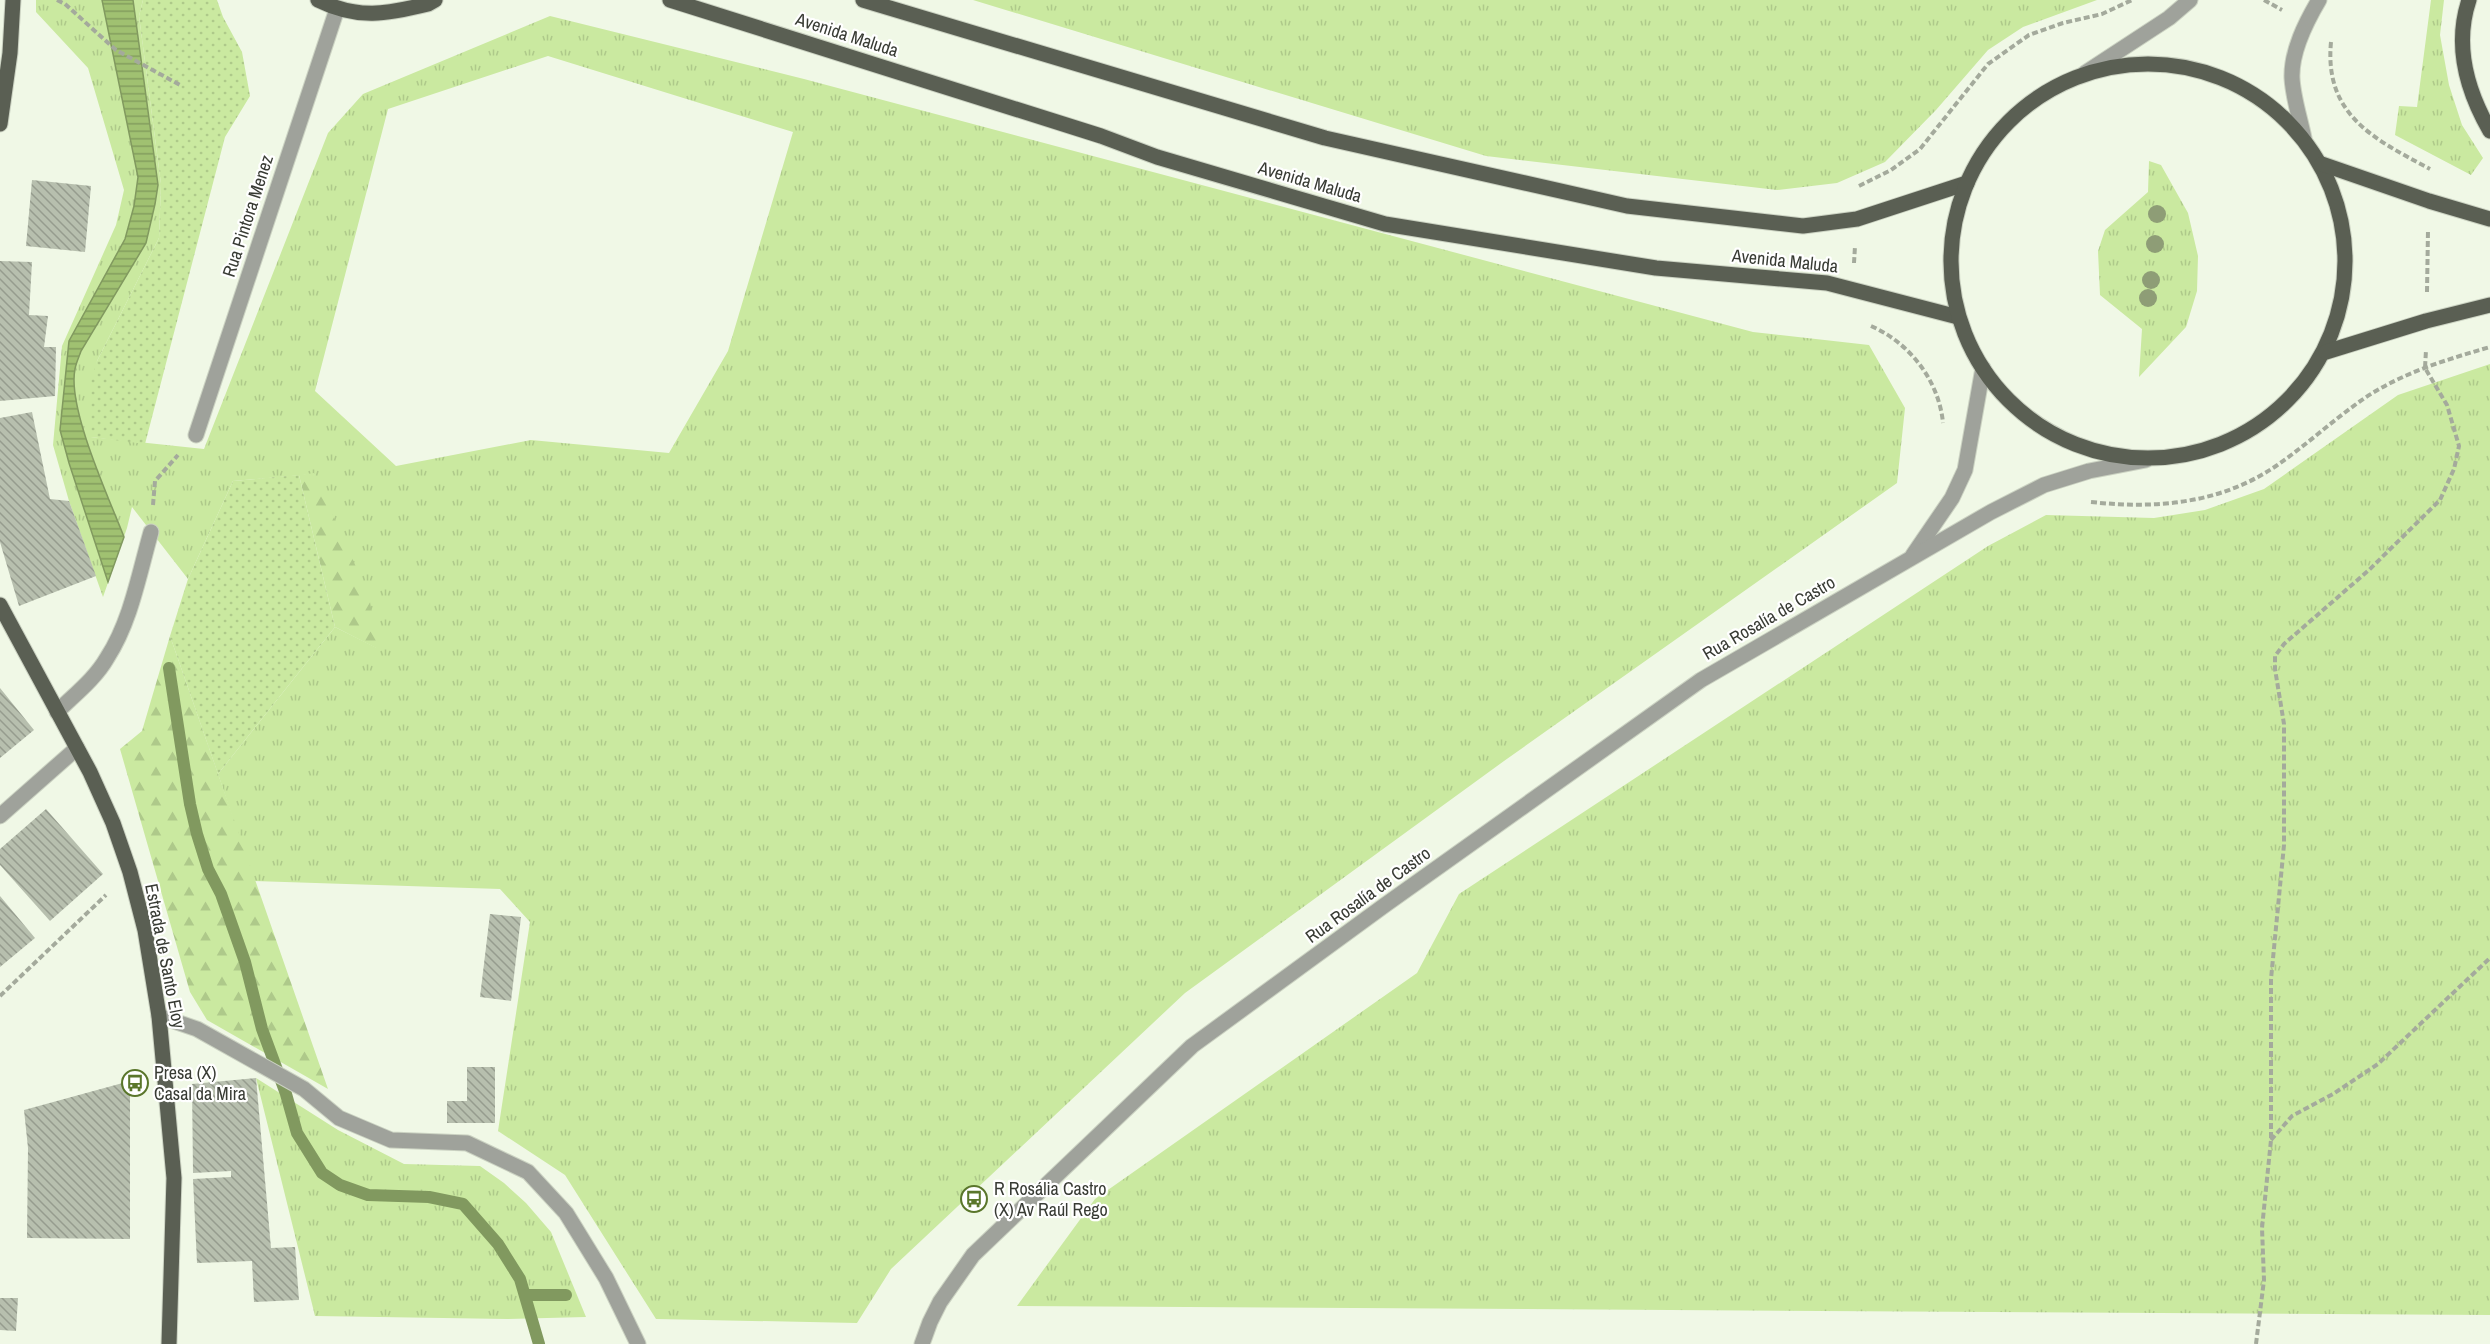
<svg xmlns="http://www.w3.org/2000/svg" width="2490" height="1344" font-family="'Archivo Narrow',sans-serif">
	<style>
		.grass { fill: url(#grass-tufts); fill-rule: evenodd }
		.forest { fill: url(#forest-firs) }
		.garden { fill: url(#garden-dots) }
		.water { fill: url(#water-rules); stroke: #81995f; stroke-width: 1.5 }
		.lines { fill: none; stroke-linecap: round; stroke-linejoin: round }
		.stream { stroke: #81995f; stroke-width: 12 }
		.building { fill: url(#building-back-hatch) }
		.minor-casing { stroke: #cbd2c2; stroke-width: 17 }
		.major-casing { stroke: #cbd2c2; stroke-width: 17 }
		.path { stroke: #a4aa9c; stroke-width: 4; stroke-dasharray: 6 3; stroke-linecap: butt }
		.minor { stroke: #9fa29b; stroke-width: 15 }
		.major { stroke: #5a5f53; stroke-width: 15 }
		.tree { fill: #8e9d76 }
		.labels { text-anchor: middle; stroke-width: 4.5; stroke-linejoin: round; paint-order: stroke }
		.street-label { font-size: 18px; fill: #383b34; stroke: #fff }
		.poi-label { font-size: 18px; fill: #383b34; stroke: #fff; text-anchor: start }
	</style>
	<defs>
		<pattern id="grass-tufts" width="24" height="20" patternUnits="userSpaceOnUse" patternTransform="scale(1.5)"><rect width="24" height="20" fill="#cae9a0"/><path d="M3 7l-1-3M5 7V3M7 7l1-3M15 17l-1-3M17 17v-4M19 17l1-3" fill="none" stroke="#aec98a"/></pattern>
		<pattern id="forest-firs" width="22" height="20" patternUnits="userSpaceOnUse" patternTransform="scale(1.5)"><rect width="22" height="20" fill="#cae9a0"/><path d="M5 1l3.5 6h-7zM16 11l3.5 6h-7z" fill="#aec98a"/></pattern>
		<pattern id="garden-dots" width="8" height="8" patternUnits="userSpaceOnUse" patternTransform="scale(1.5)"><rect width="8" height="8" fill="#cae9a0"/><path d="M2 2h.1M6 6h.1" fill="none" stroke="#aec98a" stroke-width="1.8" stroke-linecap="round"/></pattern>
		<pattern id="water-rules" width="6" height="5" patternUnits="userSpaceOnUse" patternTransform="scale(1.5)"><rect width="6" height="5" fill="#a0c171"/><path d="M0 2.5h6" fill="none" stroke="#839e5e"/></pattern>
		<pattern id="building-back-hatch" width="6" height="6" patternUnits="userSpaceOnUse" patternTransform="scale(1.5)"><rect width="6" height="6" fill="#b7bfae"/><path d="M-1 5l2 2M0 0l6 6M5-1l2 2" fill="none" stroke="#969c8e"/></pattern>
	</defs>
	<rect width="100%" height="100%" fill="#f0f8e6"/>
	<g class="grass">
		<path d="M36,0h107l-4,16 22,168 -2,54 -62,123 -6,76 113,12 124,-316 35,-39 187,-78 254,63 949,253 116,13 36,63 -8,75 -393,278 -319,232 -294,276 -34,54 -201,-4 -91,-144 -67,-44 32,-209 -30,-33 -246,-8 -36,-107 117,-147 42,21 -63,-174 -81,7 -45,98 -56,-72 -5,21 -24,69 -34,-96 -16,-56 9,-99 54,-121 8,-35 -36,-122 -52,-56zM548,56l245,76 -65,219 -59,102 -138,-13 -135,26 -81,-75 73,-282z"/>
		<polygon points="973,0 2097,0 2023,27 1988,50 1936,110 1885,162 1837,183 1777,190 1486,156"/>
		<polygon points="2431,0 2444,0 2440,35 2449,85 2462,125 2483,158 2471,175 2395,135 2399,106 2417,107"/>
		<polygon points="2149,161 2161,165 2188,213 2198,256 2197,291 2186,327 2139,377 2142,329 2100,295 2098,251 2105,230 2148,192"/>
		<polygon points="2490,364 2490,1315 1017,1306 1095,1199 1417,973 1459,894 1988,546 2046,515 2154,518 2205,510 2264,489 2398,395"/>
		<polygon points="256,1078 338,1130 404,1164 480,1166 504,1183 526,1203 551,1232 586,1317 507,1319 315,1316"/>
	</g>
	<g class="forest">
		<polygon points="314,473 369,596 378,649 335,627 299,475"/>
		<polygon points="170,636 328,1089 207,1020 190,992 120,749 142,731"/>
	</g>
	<g class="garden">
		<polygon points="143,0 217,0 223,17 242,52 250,96 225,137 145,444 91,437 89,386 97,361 159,238 161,184 139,16"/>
		<polygon points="299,475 335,627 218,774 170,636 188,579 233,481"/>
	</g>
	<path class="water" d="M102,0h31l25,185 -3,19 -9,39 -65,108c-2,6 -5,12 -6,18 -8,39 34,129 49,168l-16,45 -39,-119 -9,-33 9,-89 56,-102 9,-33 4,-29z"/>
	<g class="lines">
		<g class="stream">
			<polyline points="169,668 190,804 197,834 208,869 221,894 245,962 262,1029 286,1094 297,1133 322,1173 340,1185 368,1195 429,1197 463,1204 498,1244 520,1279 539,1344"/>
			<polyline points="526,1295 566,1295"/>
		</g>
	</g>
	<g class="building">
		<polygon points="32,180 91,186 85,252 26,246"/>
		<polygon points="0,261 32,262 29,315 48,316 44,347 56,347 55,396 0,401"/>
		<polygon points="32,412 50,499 69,501 96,576 19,606 0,542 0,418"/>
		<polygon points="0,688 34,730 0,758"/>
		<polygon points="46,809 103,874 50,921 0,865 0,849"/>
		<polygon points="0,896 35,938 0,967"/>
		<polygon points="490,914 521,917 511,1001 480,997"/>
		<polygon points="467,1067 495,1067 495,1123 447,1123 447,1101 467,1101"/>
		<polygon points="256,1078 271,1248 295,1247 299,1300 254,1302 252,1261 197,1263 193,1179 231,1177 231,1171 193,1173 192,1084"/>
		<polygon points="130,1081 130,1239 27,1238 28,1148 24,1110"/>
		<polygon points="0,1298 18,1298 16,1331 0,1330"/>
	</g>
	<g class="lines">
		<defs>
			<g id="minor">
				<polyline points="2085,73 2169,18 2190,0"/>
				<path d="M2304,138c-4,-20 -11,-40 -12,-60 -1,-27 14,-56 27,-78"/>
				<polyline points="196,435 337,9"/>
				<polyline points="1913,555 1952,498 1965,470 1983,368"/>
				<path d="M57,712c17,-17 38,-33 50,-54 24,-37 32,-84 44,-126"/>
				<polyline points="0,816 77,748"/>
				<polyline points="159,1016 197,1029 304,1089 339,1118 391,1140 467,1143 528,1172 566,1213 606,1278 638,1344"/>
				<polyline points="922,1344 930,1322 940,1302 973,1255 1192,1046 1385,905 1701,680 1991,512 2044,485 2089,471 2146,460"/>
			</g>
			<g id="major">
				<path d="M318,0c40,20 69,14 110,4l7,-4"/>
				<polyline points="670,0 1101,136 1157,157 1385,224 1656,268 1827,283 1958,317"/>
				<polyline points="863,0 1325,138 1627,206 1803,226 1857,219 1967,183"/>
				<path d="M2469,0c-15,45 -2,91 21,131"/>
				<circle cx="2148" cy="261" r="197"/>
				<polyline points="0,124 10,53 13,0"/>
				<polyline points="2322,164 2429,201 2490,219"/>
				<polyline points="2326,352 2426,321 2490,305"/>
				<polyline points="0,605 90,772 113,823 130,872 145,930 159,1016 174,1178 169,1344"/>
			</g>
		</defs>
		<use href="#minor" class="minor-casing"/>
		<use href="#major" class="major-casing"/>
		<g class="path">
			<polyline points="57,0 65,4 116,50 180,85"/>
			<polyline points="2264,0 2282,10"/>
			<path d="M2331,42c-7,73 43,97 99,127"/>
			<polyline points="1859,186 1891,170 1920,149 1988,64 2029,35 2063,23 2102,14 2132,0"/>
			<polyline points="1854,263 1855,246"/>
			<polyline points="2427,292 2428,230"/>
			<path d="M1871,326c39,17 68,55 72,97"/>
			<path d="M2091,502c65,7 129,2 185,-36 29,-20 55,-44 83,-64 39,-28 86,-42 131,-55"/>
			<polyline points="153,505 155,481 178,455"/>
			<polyline points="0,996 106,895"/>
			<polyline points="2271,1140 2292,1116 2333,1094 2378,1064 2490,958"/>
			<polyline points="2256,1344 2264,1280 2262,1228 2271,1140 2271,979 2284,845 2284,724 2275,669 2275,656 2284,644 2369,570 2440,500 2454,469 2459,446 2447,405 2425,368 2426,350"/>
		</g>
		<use href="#minor" class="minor"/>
		<use href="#major" class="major"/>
	</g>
	<g class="tree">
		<circle cx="2157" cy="214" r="9"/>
		<circle cx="2155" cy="244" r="9"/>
		<circle cx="2151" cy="280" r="9"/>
		<circle cx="2148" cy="298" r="9"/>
	</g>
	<defs>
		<symbol id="bus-ring" viewBox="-11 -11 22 22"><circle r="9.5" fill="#fff" stroke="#5a762b" stroke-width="1.5"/><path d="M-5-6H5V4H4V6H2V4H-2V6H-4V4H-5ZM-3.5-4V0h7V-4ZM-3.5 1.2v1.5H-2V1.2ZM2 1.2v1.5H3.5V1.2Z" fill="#5a762b"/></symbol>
	</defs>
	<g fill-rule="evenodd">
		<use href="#bus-ring" x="120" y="1068" width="30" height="30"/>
		<use href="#bus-ring" x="959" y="1184" width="30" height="30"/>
	</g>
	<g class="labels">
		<g class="street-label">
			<text transform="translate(847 35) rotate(18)" y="6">Avenida Maluda</text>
			<text transform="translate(1310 182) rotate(16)" y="6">Avenida Maluda</text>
			<text transform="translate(248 216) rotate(-72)" y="6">Rua Pintora Menez</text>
			<text transform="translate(1785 261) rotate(6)" y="6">Avenida Maluda</text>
			<text transform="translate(1769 618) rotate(-30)" y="6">Rua Rosalía de Castro</text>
			<text transform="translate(1368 895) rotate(-36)" y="6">Rua Rosalía de Castro</text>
			<text transform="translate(165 956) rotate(79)" y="6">Estrada de Santo Eloy</text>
		</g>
		<g class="poi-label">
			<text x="154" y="1079">Presa (X)<tspan x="154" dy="21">Casal da Mira</tspan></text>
			<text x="994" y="1195">R Rosália Castro<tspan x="994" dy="21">(X) Av Raúl Rego</tspan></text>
		</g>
	</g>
</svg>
